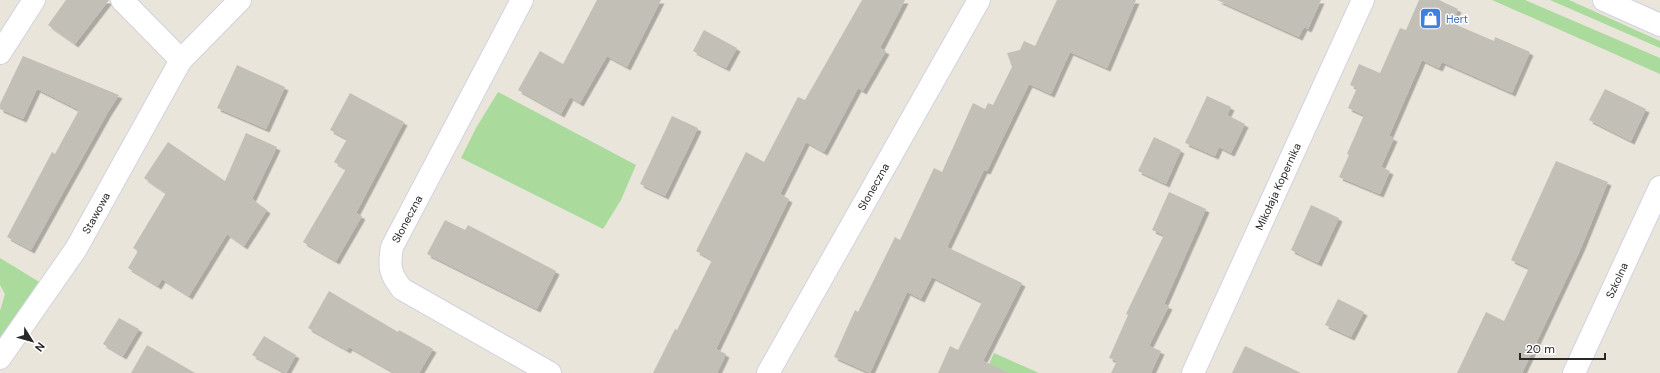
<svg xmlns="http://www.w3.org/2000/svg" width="1660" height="373" font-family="'DM Sans',sans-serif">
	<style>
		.green { fill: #aadb9c }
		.building { fill: #c2bfb7; filter: url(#shadow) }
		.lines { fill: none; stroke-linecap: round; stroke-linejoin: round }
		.street-casing { stroke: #d1d2e0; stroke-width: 24 }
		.secondary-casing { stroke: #d1d2e0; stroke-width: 24 }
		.street { stroke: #fff; stroke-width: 22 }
		.secondary { stroke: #fff; stroke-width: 22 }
		.labels { text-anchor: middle; stroke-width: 3; stroke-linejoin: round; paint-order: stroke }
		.shop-label { font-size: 11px; fill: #366cbe; stroke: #fff; text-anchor: start }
		.street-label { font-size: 11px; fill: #282828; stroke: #fff }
	</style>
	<defs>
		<filter id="shadow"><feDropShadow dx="3.5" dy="3.5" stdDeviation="0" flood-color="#0004"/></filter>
	</defs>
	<rect width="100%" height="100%" fill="#e9e5db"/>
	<g class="green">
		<polygon points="1492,0 1525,0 1660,58 1660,74"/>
		<polygon points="1550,0 1569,0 1660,41 1660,48"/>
		<polygon points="498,92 636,165 621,200 603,229 461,158 476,128"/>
		<polygon points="0,258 41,283 0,344 0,311 5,294 0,285"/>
		<polygon points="994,353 1039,373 985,373"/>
	</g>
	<g class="building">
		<polygon points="66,0 109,0 75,44 48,25"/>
		<polygon points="597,0 661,0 627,67 607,56 580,103 570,97 561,114 518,90 540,51 563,64"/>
		<polygon points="862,0 905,0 880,48 886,51 863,91 858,88 824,152 806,142 780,194 789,199 716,349 726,354 717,373 653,373 675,329 677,330 712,260 696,251 746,152 764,162 798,97 805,100"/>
		<polygon points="1057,0 1136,0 1107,68 1070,52 1051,94 1029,84 987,171 984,170 947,247 1022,283 983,361 1009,373 938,373 950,346 958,350 982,302 932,277 921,299 907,292 870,373 834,357 855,310 858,312 895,237 900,240 934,168 942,172 973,103 985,109 988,103 993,105 1012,67 1007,53 1020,50 1024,41 1035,46"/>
		<polygon points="1217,0 1321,0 1308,29 1304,27 1299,37"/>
		<polygon points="1419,0 1439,0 1458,9 1452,23 1494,41 1495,37 1530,52 1512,93 1442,62 1439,68 1422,60 1389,136 1394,138 1381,167 1390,171 1380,194 1339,177 1349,155 1347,154 1364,115 1348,108 1357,88 1350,85 1359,64 1380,73 1400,28 1406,30"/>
		<polygon points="704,30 737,48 726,68 693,51"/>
		<polygon points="23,56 119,95 108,112 31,250 7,237 52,152 55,154 79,110 37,89 23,119 0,109 0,104"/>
		<polygon points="237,65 285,87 266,129 217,108"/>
		<polygon points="1605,89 1646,109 1631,141 1589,120"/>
		<polygon points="350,93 404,122 356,213 362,216 336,261 303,242 346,169 334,162 347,139 330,130"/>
		<polygon points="1207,96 1231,107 1227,115 1245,124 1231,153 1219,147 1215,156 1185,143"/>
		<polygon points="672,116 698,128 665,196 640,184"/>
		<polygon points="246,133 277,147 252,199 267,210 244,246 227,234 189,296 162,279 158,286 128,268 138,251 133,248 166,193 144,178 168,142 225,181"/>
		<polygon points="1154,137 1181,150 1166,184 1138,171"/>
		<polygon points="1556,161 1608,182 1581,248 1522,373 1457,373 1486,312 1504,321 1529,268 1511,260"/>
		<polygon points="1169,192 1206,209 1164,304 1169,306 1149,346 1161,351 1151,373 1111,373 1117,361 1109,358 1128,315 1126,314 1164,235 1152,230"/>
		<polygon points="1311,205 1339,218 1318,263 1291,250"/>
		<polygon points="445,220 465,230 468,225 556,271 537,309 427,254"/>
		<polygon points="329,291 398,332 399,330 433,349 419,373 395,373 349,347 347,350 308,328"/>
		<polygon points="1338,299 1364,312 1351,337 1325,325"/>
		<polygon points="119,318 139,329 123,356 103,344"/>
		<polygon points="264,336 296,355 286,373 252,355"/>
		<polygon points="147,345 195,373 131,373"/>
		<polygon points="1245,346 1301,373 1232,373"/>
	</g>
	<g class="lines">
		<defs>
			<g id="street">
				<polyline points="122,0 181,60"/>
				<path d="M522,0l-130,247c-3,19 -3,26 10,42l148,84"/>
				<path id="s1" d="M0,358l76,-109 105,-189 59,-60"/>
				<path id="s2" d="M768,373l211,-373"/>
				<path id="s3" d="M1193,373l170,-373"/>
				<path id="s4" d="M1574,373l86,-186"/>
			</g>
			<g id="secondary">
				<polyline points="1604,0 1660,25"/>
				<polyline points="0,53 34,0"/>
			</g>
		</defs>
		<use href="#street" class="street-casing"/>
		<use href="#secondary" class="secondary-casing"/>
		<use href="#street" class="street"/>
		<use href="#secondary" class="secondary"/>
	</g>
	<defs>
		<symbol id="shop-square" viewBox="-11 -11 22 22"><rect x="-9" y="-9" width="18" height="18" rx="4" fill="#3f7fe0" stroke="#fff"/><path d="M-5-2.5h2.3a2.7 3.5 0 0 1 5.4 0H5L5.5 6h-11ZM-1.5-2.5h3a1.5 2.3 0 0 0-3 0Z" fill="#fff"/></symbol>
	</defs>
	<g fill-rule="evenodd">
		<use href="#shop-square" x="1418" y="6" width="25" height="25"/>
	</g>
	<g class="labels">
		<g class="shop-label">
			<text x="1446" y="23">Hert</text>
		</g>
		<g class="street-label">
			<text dy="4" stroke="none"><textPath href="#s2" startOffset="214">Słoneczna</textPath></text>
			<text dy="4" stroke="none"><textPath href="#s3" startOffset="205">Mikołaja Kopernika</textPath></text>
			<text dy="4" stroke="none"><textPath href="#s1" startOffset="174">Stawowa</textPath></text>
			<text transform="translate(407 219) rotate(-62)" y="4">Słoneczna</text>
			<text dy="4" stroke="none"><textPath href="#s4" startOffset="102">Szkolna</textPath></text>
		</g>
	</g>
	<g transform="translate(32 341) rotate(127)" stroke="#ffffff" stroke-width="3" paint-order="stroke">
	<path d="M0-3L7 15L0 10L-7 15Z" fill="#282828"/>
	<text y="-6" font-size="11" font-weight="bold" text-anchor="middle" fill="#282828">N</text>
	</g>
	<path d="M1520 353v6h85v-6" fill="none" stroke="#282828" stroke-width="2"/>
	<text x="1526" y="353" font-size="12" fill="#282828" stroke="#ffffff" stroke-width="3" paint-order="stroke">20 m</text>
</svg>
